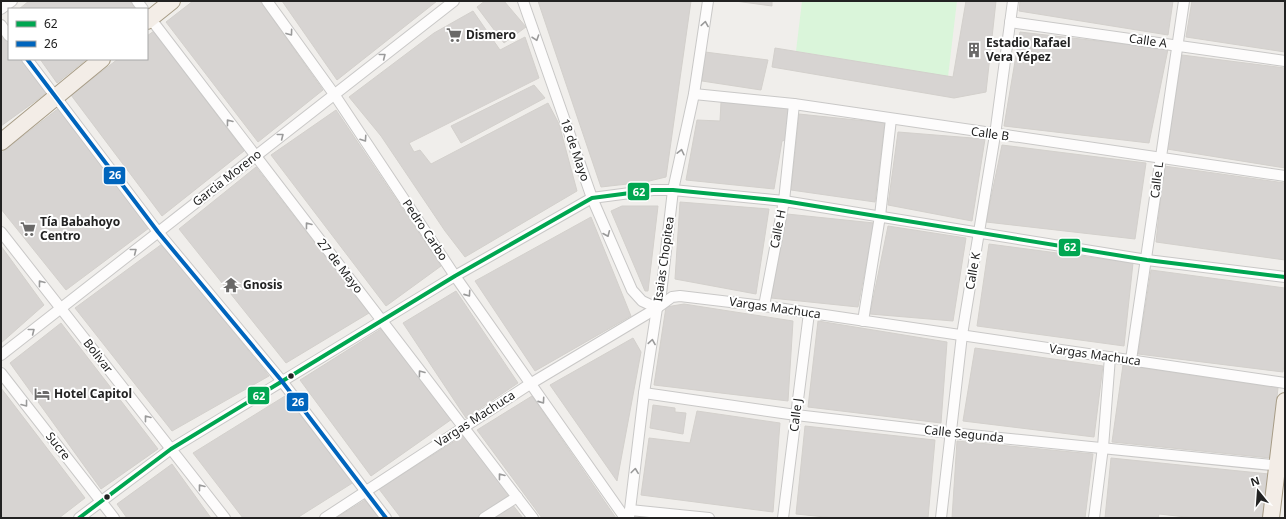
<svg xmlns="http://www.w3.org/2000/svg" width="1286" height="519" font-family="'Noto Sans',sans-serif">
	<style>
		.park { fill: #daf5da }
		.building { fill: #d7d4d2; stroke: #d3d0cc }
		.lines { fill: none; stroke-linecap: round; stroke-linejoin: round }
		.street-casing { stroke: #c9c8c7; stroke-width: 12 }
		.primary-casing { stroke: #a79c86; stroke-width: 18 }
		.street { stroke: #fdfcfc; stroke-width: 10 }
		.primary { stroke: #f3ede7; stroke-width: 16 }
		.bus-1-casing { stroke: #fff; stroke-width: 7 }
		.bus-2-casing { stroke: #fff; stroke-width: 7 }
		.bus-1 { stroke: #00a651; stroke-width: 4 }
		.bus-2 { stroke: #0065bd; stroke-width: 4 }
		.oneway { stroke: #9a9a9a }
		.bus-dot { fill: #222; stroke: #fff; stroke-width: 1.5 }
		.labels { text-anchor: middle; stroke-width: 4; stroke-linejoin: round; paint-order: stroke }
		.poi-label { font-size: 12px; font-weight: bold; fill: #222; stroke: #fff; text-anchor: start }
		.street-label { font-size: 12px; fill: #222; stroke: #fff }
		.line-badge { stroke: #fff; stroke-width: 1.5 }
		.badge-label { font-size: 11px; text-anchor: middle; font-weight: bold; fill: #fff }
	</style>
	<rect width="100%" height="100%" fill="#f0eeeb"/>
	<polygon class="park" points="802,1 957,1 948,77 796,51"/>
	<g class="building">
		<polygon points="29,1 130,1 136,9 19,9"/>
		<polygon points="193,1 260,1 323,90 258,142 166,22"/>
		<polygon points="282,1 437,1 337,80"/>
		<polygon points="485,1 504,1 526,27 504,43 477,7"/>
		<polygon points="538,1 691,1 666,177 645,182 601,187"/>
		<polygon points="735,1 772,1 772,6"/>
		<polygon points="966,1 996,1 986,92 954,98 772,67 775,48 953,77"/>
		<polygon points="1020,1 1173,1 1168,35 1019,11"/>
		<polygon points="1192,1 1285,1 1285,52 1186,37"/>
		<polygon points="473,11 500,50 525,37 539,78 409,143 414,152 420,150 431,164 548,103 559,124 577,191 465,257 445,231 381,136 349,97 434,33"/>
		<polygon points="154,31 244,151 162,216 71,95 118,59 147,59 147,36"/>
		<polygon points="1,32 9,42 9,59 22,59 48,92 1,126"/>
		<polygon points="1020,32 1168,49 1149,143 1004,126"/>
		<polygon points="705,52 768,60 761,90 702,81"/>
		<polygon points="1182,55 1285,68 1285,168 1167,149"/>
		<polygon points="40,59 87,59 57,83"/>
		<polygon points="534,85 545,98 461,143 451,126"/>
		<polygon points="721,102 790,109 786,140 782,141 774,189 686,180 697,120 720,121"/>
		<polygon points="59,108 149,228 66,290 1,209 1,153"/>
		<polygon points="336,110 441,266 386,306 271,155"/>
		<polygon points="799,114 885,123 875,202 791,190"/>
		<polygon points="898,132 985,139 972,221 888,205"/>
		<polygon points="1002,145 1146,163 1135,239 986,222"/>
		<polygon points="1164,166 1285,183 1285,260 1156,242"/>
		<polygon points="256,167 369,313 286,363 179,229"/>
		<polygon points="680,202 769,209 756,294 675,279"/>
		<polygon points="622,206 658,206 648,291 645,291 611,211"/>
		<polygon points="787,214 874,223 858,307 771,298"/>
		<polygon points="591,217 631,316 535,371 475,281"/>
		<polygon points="888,226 966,238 953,321 870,314"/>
		<polygon points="162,244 269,376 172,431 75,308"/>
		<polygon points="989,244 1133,263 1124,346 977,326"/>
		<polygon points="1,246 44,305 1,343"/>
		<polygon points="1151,270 1285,288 1285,357 1283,372 1138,354"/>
		<polygon points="456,291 518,383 466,418 403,323"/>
		<polygon points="684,304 793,321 788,401 654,385 666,307"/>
		<polygon points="818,321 947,342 941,423 808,407"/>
		<polygon points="61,323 158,449 101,489 10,363"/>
		<polygon points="381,329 452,419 371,476 300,380"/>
		<polygon points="633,338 641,352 617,481 550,385"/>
		<polygon points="975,348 1103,366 1094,437 963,421"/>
		<polygon points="1123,365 1278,388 1270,458 1112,442"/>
		<polygon points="1,388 85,498 59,518 1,518"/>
		<polygon points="285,396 354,482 297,518 243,518 193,453"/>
		<polygon points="532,396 616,518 542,518 477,430"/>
		<polygon points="653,405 675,408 675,412 686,413 683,434 650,428"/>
		<polygon points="697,411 780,423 773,512 641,495 649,438 690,443"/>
		<polygon points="805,426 935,440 928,518 835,518 796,514"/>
		<polygon points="466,434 512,494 477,518 401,518 379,489"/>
		<polygon points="957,441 1093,454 1085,518 952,518"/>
		<polygon points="1111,458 1269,474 1262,518 1195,518 1159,514 1158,518 1105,518"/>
		<polygon points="172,464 211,518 127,518 117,504"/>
		<polygon points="365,500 379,518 336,518"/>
		<polygon points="512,504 523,518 491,518"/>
	</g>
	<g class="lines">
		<defs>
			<g id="street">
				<polyline points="137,1 143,9"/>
				<polyline points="267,1 334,94 455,276 625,518"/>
				<polyline points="523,1 592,198 632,290 642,301 657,308"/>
				<polyline points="1,9 12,1"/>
				<polyline points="147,14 533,518"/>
				<polyline points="1010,22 1285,61"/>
				<polyline points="1,25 9,36"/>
				<polyline points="27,59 158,232 281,380 386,518"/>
				<polyline points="694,94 794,104 1285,176"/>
				<polyline points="1,232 225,518"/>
				<polyline points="764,306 784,201 794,104"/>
				<polyline points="863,321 880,216 891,119"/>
				<polyline points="1,355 454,1"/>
				<polyline points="1131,360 1184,1"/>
				<polyline points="1,373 114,518"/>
				<polyline points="644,393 796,415 951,433 1281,466"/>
				<polyline points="630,510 709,518"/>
				<polyline points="79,518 171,449 455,276 592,198 653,190 673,190 784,201 1147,260 1285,277"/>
				<polyline points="325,518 530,384 657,308 672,297 680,296 764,306 1285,383"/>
				<polyline points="484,518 517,497"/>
				<polyline points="629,518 644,393 657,308 661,294 673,190 694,94 708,1"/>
				<polyline points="783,518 809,313"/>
				<polyline points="941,518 962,335 995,135 1013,1"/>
				<polyline points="1094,518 1103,447 1110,357"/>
			</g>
			<g id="primary">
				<polyline points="147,21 172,1"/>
				<polyline points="1,142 102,59"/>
				<polyline points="1271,518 1285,401"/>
			</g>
		</defs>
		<use href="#street" class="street-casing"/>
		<use href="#primary" class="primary-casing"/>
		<use href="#street" class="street"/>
		<use href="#primary" class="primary"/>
		<defs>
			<polyline id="bus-1" points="79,518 171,449 455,276 592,198 653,190 673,190 784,201 1147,260 1285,277"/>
			<polyline id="bus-2" points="27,59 158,232 281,380 386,518"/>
		</defs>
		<use href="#bus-1" class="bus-1-casing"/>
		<use href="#bus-2" class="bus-2-casing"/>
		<use href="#bus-1" class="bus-1"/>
		<use href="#bus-2" class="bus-2"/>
	</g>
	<defs><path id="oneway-chevron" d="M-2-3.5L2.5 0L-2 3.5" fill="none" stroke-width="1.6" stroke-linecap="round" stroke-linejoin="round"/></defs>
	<g class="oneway">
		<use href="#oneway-chevron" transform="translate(705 24) rotate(-81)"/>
		<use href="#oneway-chevron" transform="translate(290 33) rotate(54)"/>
		<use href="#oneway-chevron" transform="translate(536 38) rotate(71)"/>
		<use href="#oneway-chevron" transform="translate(383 56) rotate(-38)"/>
		<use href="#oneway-chevron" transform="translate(229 122) rotate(-128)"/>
		<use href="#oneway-chevron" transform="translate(281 136) rotate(-38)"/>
		<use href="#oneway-chevron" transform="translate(364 139) rotate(56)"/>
		<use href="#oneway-chevron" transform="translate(681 152) rotate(-77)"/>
		<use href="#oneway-chevron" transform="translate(308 225) rotate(-128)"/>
		<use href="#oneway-chevron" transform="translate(607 234) rotate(67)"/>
		<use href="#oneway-chevron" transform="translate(134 251) rotate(-38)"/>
		<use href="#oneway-chevron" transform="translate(41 283) rotate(-128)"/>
		<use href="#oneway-chevron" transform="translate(468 294) rotate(55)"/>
		<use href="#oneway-chevron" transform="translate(32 331) rotate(-38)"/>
		<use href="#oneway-chevron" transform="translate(652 342) rotate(-81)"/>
		<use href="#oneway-chevron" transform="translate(421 373) rotate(-127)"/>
		<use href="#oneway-chevron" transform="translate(542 401) rotate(55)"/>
		<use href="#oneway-chevron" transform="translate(25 404) rotate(52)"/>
		<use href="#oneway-chevron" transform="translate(147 418) rotate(-128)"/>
		<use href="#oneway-chevron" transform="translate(635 471) rotate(-83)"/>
		<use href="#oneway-chevron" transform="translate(501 476) rotate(-128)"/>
		<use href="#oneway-chevron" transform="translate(201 487) rotate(-128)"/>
	</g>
	<defs>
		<symbol id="supermarket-bare" viewBox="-9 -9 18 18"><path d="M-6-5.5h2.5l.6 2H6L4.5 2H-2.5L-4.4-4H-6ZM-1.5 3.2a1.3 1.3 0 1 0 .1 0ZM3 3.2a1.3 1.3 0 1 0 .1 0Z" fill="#6a6968" stroke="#fff" stroke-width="2.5" paint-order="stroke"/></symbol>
		<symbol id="building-bare" viewBox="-9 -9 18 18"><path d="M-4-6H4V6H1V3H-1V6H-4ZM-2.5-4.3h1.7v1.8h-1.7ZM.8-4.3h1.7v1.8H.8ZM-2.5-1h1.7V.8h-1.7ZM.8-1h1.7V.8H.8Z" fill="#6a6968" stroke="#fff" stroke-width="2.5" paint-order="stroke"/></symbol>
		<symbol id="temple-bare" viewBox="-9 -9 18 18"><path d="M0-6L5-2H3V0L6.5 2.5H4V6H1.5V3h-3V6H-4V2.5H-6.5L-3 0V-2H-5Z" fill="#6a6968" stroke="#fff" stroke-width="2.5" paint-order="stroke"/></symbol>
		<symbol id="hotel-bare" viewBox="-9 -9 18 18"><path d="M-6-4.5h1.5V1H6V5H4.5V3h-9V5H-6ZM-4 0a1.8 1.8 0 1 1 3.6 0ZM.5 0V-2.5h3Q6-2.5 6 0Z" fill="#6a6968" stroke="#fff" stroke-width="2.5" paint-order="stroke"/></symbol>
	</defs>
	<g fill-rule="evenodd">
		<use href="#supermarket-bare" x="443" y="24" width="22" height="22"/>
		<use href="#building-bare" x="963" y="39" width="22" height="22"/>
		<use href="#supermarket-bare" x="17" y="218" width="22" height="22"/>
		<use href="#temple-bare" x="220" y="274" width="22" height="22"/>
		<use href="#hotel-bare" x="31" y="383" width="22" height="22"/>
	</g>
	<g class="bus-dot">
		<circle cx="291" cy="376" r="3.5"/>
		<circle cx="107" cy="497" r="3.5"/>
	</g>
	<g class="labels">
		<g class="poi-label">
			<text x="466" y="39">Dismero</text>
			<text x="986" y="47">Estadio Rafael<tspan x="986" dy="14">Vera Yépez</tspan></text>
			<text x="40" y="226">Tía Babahoyo<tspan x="40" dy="14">Centro</tspan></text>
			<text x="243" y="289">Gnosis</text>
			<text x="54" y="398">Hotel Capitol</text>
		</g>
		<g class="street-label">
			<text transform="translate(1148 41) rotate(8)" y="4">Calle A</text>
			<text transform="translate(990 134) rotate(8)" y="4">Calle B</text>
			<text transform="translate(575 150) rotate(71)" y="4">18 de Mayo</text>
			<text transform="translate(227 178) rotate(-38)" y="4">Garcia Moreno</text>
			<text transform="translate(1157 180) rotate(-83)" y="4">Calle L</text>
			<text transform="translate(778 229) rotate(-79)" y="4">Calle H</text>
			<text transform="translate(425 230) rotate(56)" y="4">Pedro Carbo</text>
			<text transform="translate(664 259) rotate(-82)" y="4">Isaias Chopitea</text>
			<text transform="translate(340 266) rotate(52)" y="4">27 de Mayo</text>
			<text transform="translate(973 271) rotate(-80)" y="4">Calle K</text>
			<text transform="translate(775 308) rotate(8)" y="4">Vargas Machuca</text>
			<text transform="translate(1095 355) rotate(8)" y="4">Vargas Machuca</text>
			<text transform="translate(98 356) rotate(52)" y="4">Bolivar</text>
			<text transform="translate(796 415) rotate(-83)" y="4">Calle J</text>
			<text transform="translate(475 419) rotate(-33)" y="4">Vargas Machuca</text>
			<text transform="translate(964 434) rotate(6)" y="4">Calle Segunda</text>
			<text transform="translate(58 446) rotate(52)" y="4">Sucre</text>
		</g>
	</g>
	<g class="line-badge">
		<rect x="103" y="166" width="23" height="19" rx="4" fill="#0065bd"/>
		<rect x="627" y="182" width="23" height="19" rx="4" fill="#00a651"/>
		<rect x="1058" y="238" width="23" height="19" rx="4" fill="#00a651"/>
		<rect x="247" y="386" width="23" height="19" rx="4" fill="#00a651"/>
		<rect x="286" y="392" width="23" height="20" rx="4" fill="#0065bd"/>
	</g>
	<g class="badge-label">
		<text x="115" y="179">26</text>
		<text x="639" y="196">62</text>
		<text x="1070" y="251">62</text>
		<text x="259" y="400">62</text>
		<text x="298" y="406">26</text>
	</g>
	<rect width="1286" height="519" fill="none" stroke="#222222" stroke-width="4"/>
	<rect x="8" y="8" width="140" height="52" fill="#ffffff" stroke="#a7a7a7"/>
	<rect x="16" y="21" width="20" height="6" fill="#00a651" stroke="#a7a7a7"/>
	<text x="44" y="28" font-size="12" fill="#222222">62</text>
	<rect x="16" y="41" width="20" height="6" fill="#0065bd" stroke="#a7a7a7"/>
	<text x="44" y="48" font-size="12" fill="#222222">26</text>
	<g transform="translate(1258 491) rotate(343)" stroke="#ffffff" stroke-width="3" paint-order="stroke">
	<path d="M0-3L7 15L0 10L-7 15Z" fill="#222222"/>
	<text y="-6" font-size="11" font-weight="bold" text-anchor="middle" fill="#222222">N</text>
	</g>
</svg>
